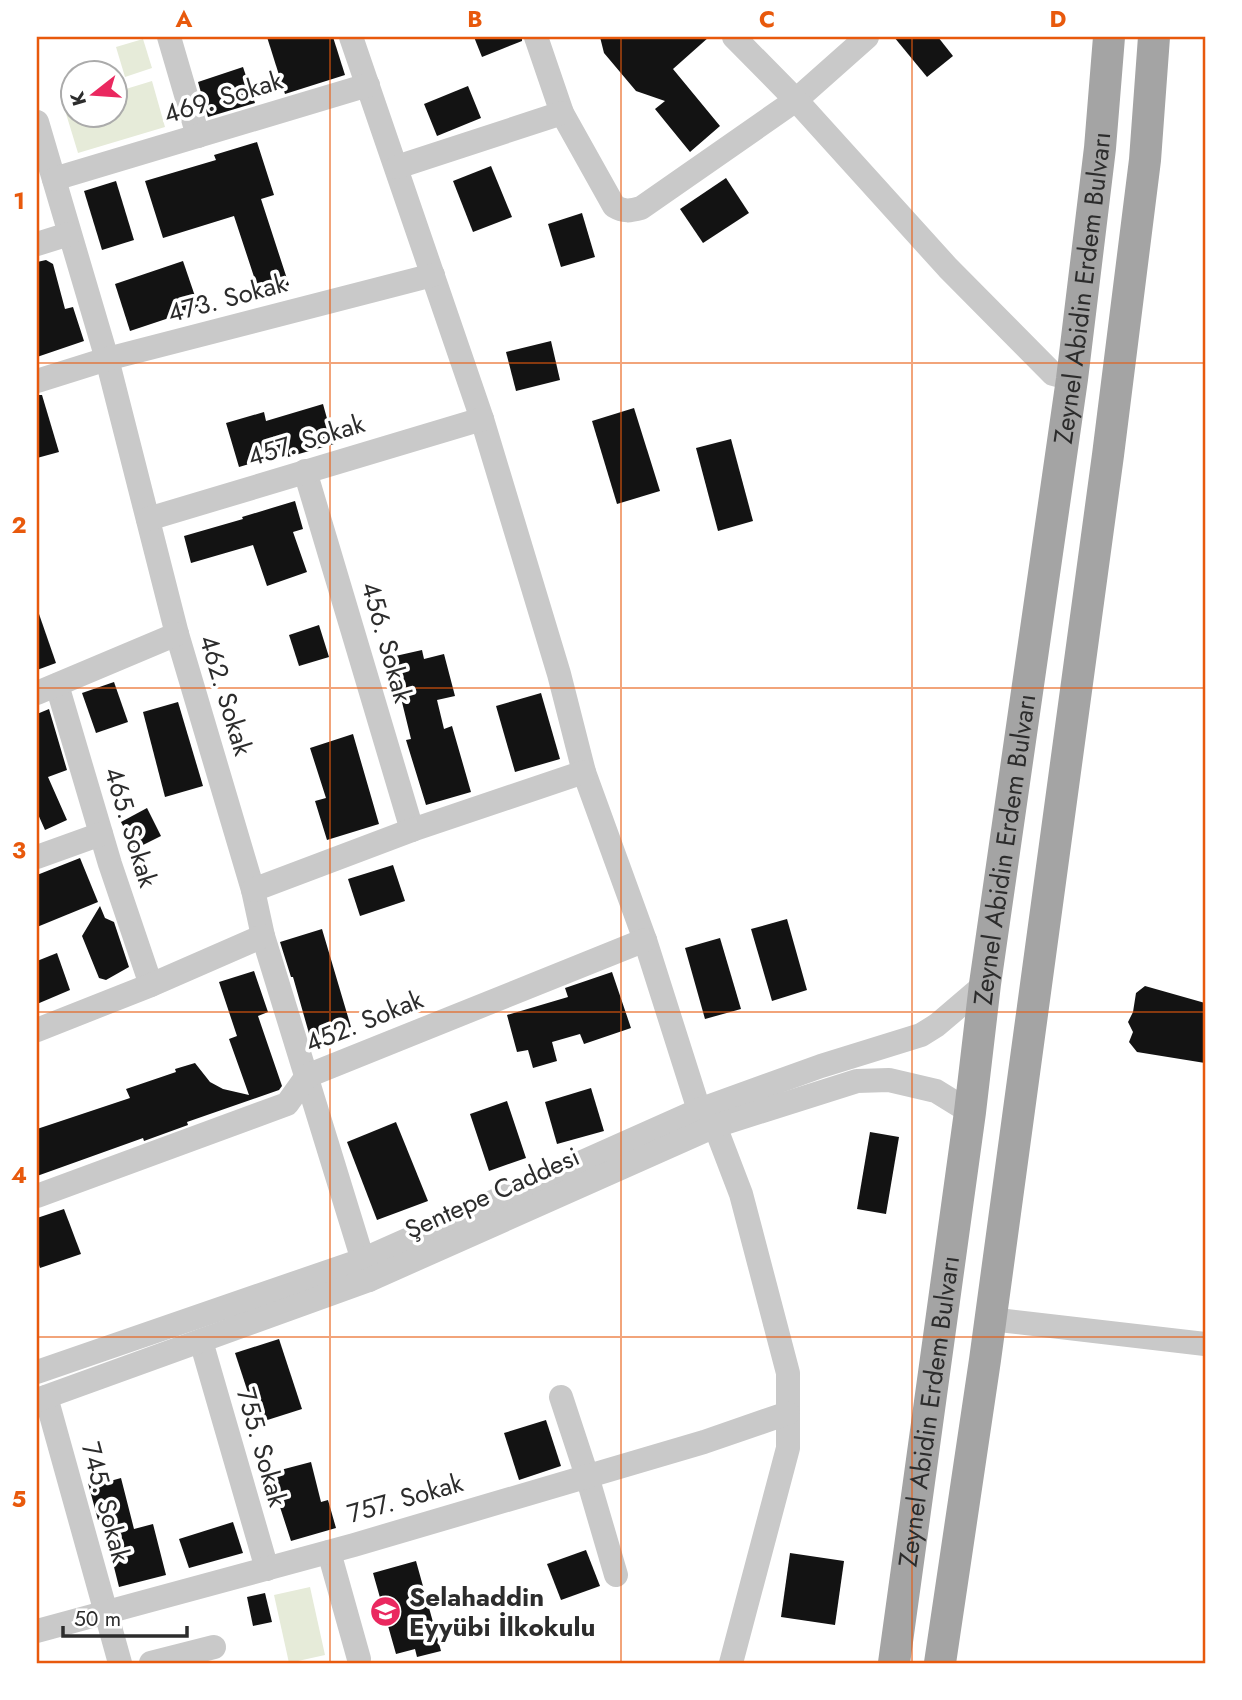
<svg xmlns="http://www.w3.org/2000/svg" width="1242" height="1700" font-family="Jost,sans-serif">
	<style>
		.green { fill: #e6ebd9 }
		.building { fill: #131313 }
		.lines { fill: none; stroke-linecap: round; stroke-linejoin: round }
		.minor { stroke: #c9c9c9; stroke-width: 24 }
		.major { stroke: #a4a4a4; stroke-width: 32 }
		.grid { fill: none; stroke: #e8590c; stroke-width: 2; stroke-opacity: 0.55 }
		.labels { text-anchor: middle; stroke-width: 7; stroke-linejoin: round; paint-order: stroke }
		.street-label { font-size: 26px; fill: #2c2c2c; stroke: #fff }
		.poi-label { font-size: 26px; font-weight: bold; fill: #2c2c2c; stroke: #fff; text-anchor: start }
		.neatline { fill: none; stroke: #e8590c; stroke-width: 2.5 }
		.grid-label { font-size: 23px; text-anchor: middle; font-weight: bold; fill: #e8590c }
	</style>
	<rect width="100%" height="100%" fill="#fff"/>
	<g class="green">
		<polygon points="143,39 152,68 125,77 116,47"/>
		<polygon points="152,81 165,127 78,153 64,107 73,104 74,116 116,116 116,92"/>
		<polygon points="310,1587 325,1655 289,1663 274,1595"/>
	</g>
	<g class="building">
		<polygon points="267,37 333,37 345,75 285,94"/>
		<polygon points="474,37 522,37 522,41 482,57"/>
		<polygon points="600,37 709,37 673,69 720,126 690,152 655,109 665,101 636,91 604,53"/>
		<polygon points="894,37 938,37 953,56 927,77"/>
		<polygon points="243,67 255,103 208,117 198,82"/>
		<polygon points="468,86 481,118 437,136 424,104"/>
		<polygon points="257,142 274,195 261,199 289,285 260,295 234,216 163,238 145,181 216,160 214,155"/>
		<polygon points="491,166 512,217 473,232 453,181"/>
		<polygon points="726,178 749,213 703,243 680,209"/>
		<polygon points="116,181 134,240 102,250 84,191"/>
		<polygon points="582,213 595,257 561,267 548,224"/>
		<polygon points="46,260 53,264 65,309 73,307 84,341 37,357 37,262"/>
		<polygon points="183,261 199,308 130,331 115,284"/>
		<polygon points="551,341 560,380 516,391 506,352"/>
		<polygon points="37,395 42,395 59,452 37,458"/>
		<polygon points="323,404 334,444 288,457 287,453 239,467 226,423 264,412 266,421"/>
		<polygon points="634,408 660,491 617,504 592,421"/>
		<polygon points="731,439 753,521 718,531 696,448"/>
		<polygon points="295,501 303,529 293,532 307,572 267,586 253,545 191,563 184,536 243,519 242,517"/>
		<polygon points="37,614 39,614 56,663 37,670"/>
		<polygon points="319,625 329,657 299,666 289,635"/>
		<polygon points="422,650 424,659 444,654 455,696 437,700 444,729 452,726 471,792 426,805 406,740 411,739 391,657"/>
		<polygon points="114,682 128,722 96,733 82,693"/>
		<polygon points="541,693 560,759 515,772 496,706"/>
		<polygon points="178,702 203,786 165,797 143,712"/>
		<polygon points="49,709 67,770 48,777 67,820 45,830 37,812 37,714"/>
		<polygon points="353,734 379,824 327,840 315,801 326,798 310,748"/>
		<polygon points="147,808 161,836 135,849 121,822"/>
		<polygon points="80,858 98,902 37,927 37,875"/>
		<polygon points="393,865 405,901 360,916 348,879"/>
		<polygon points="100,906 105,918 114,922 129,967 106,980 99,978 82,936"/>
		<polygon points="787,919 807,990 772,1001 751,929"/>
		<polygon points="322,929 351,1027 310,1037 293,977 291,977 280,942"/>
		<polygon points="720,938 741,1009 705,1019 685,948"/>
		<polygon points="57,953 70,990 37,1004 37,961"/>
		<polygon points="254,971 268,1012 258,1016 282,1086 279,1090 187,1122 188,1125 144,1141 143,1138 37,1176 37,1129 130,1098 126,1089 176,1072 175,1069 195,1063 210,1082 223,1089 249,1095 229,1039 237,1036 219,982"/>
		<polygon points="612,972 631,1028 584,1044 580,1034 552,1042 557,1061 533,1068 528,1050 517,1052 507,1015 568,997 565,988"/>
		<polygon points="1145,986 1205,1003 1205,1063 1137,1052 1129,1042 1133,1032 1128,1022 1133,1012 1136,993"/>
		<polygon points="591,1088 604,1131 557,1144 545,1102"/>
		<polygon points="507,1101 526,1158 489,1171 470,1114"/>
		<polygon points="396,1122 428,1201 377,1220 347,1142"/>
		<polygon points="870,1132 899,1137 886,1214 857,1209"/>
		<polygon points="64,1209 81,1254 40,1268 37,1259 37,1218"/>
		<polygon points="279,1339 302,1409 258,1423 235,1353"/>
		<polygon points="546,1420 561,1466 519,1480 504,1433"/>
		<polygon points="311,1462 321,1502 328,1500 336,1528 291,1541 269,1473"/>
		<polygon points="121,1478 134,1529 153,1524 166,1575 119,1587 102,1519 98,1520 88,1483 101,1479 103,1483"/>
		<polygon points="233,1522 243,1553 189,1568 179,1539"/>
		<polygon points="586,1550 600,1586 561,1600 547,1564"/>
		<polygon points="790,1553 844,1561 835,1625 781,1617"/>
		<polygon points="416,1561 441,1651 417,1657 415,1649 396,1654 373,1573"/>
		<polygon points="265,1593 272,1622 253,1626 247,1597"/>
	</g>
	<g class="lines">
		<g class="minor">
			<polyline points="169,37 198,136"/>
			<polyline points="351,37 482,419 559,674 584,772 645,940 699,1110"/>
			<path d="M536,37l26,76 52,93c10,6 16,5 27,2l155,-108 71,-63"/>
			<polyline points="734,37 796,100 948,268 1053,374 1072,379"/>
			<polyline points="37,122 107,359 177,634 253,890 263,936 369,1280"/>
			<polyline points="397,167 562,113"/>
			<polyline points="54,179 368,85"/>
			<polyline points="37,244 69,234"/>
			<polyline points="37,381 107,359 433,275"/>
			<polyline points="305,471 412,830"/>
			<polyline points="148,519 482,419"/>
			<polyline points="57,685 110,864 151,985"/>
			<polyline points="37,693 177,634"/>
			<polyline points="37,857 101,834"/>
			<polyline points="253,890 412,830 584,772"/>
			<polyline points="37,1030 151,985 263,936"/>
			<polyline points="715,1126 741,1194 788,1373 788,1448 731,1663"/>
			<polyline points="37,1196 287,1104 307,1076 645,940"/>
			<polyline points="990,1319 1205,1344"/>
			<polyline points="201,1341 267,1569"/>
			<polyline points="37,1372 362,1260 699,1110 821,1066 921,1035 937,1025 985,984"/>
			<polyline points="46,1397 120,1663"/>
			<polyline points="561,1397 587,1476 616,1575"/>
			<polyline points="37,1400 369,1280 715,1126 857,1081 889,1080 936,1091 970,1112"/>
			<polyline points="329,1552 359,1659"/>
			<polyline points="37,1631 354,1545 704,1442 788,1413"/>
			<polyline points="151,1663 214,1647"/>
		</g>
		<g class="major">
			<path id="s1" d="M894,1663l76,-551 15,-128 87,-605 28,-231 9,-111"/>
			<polyline points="940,1663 985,1360 1108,455 1145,160 1154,37"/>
		</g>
	</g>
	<path class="grid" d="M330,37v1626M621,37v1626M912,37v1626M37,363h1168M37,688h1168M37,1012h1168M37,1337h1168"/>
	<defs>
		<symbol id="school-disc" viewBox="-11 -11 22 22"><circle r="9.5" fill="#ea285f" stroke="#fff"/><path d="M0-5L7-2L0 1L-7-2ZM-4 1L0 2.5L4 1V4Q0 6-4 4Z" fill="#fff"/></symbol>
	</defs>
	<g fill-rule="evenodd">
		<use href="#school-disc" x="368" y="1594" width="35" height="35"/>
	</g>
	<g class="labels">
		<g class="street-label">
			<text transform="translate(223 97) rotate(-17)" y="9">469. Sokak</text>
			<text dy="9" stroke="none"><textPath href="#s1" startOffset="1388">Zeynel Abidin Erdem Bulvarı</textPath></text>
			<text transform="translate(227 298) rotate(-15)" y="9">473. Sokak</text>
			<text transform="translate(306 440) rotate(-17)" y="9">457. Sokak</text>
			<text transform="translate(387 642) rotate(74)" y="9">456. Sokak</text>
			<text transform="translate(226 695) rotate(73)" y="9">462. Sokak</text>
			<text transform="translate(131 827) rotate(73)" y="9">465. Sokak</text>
			<text dy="9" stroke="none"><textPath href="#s1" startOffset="821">Zeynel Abidin Erdem Bulvarı</textPath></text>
			<text transform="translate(364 1021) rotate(-22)" y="9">452. Sokak</text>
			<text transform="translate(492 1193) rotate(-24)" y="9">Şentepe Caddesi</text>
			<text dy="9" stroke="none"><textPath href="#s1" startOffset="254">Zeynel Abidin Erdem Bulvarı</textPath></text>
			<text transform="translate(262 1447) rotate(74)" y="9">755. Sokak</text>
			<text transform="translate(405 1498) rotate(-16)" y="9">757. Sokak</text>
			<text transform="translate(106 1502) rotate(75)" y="9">745. Sokak</text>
		</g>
		<g class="poi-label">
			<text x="409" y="1606">Selahaddin<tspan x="409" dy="30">Eyyübi İlkokulu</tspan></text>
		</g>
	</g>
	<rect width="1242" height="1700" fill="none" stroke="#ffffff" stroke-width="77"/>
	<g transform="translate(94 94) rotate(253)"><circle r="33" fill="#ffffff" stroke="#ababab" stroke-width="2"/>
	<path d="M0-5L12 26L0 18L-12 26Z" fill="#ea285f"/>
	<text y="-10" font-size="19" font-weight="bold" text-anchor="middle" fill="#2c2c2c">K</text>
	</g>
	<path d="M63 1626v10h124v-10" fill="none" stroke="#2c2c2c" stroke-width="3.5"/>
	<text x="74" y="1626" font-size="21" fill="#2c2c2c" stroke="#ffffff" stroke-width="5" paint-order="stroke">50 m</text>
	<rect x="38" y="38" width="1166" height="1624" class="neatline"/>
	<g class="grid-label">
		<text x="184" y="27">A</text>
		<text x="475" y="27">B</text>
		<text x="767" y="27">C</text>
		<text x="1058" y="27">D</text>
		<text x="19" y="209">1</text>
		<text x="19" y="533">2</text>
		<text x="19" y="858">3</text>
		<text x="19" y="1183">4</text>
		<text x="19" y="1507">5</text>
	</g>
</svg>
